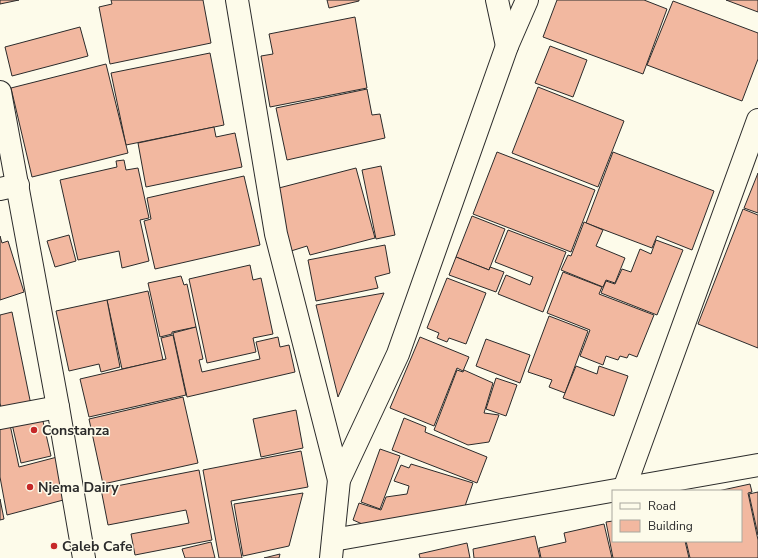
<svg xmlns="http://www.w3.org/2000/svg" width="758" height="558" font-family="'Nunito Sans',sans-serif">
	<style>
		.building { fill: #f2b8a0; stroke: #2b2b2b }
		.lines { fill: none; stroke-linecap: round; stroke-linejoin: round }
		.minor-casing { stroke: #2b2b2b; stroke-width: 24 }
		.minor { stroke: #fdfbea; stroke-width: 22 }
		.poi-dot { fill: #c62828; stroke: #fdfbea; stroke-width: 1.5 }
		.labels { text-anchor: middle; stroke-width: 3; stroke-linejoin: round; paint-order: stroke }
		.poi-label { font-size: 14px; font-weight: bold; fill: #2b2b2b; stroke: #fdfbea; text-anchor: start }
	</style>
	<rect width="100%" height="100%" fill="#fdfbea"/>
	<g class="building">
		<polygon points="0,0 19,0 0,4"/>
		<polygon points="111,0 203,0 211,43 110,64 99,7 112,4"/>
		<polygon points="327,0 359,0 359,1 329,8"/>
		<polygon points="557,0 644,0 667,9 643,74 543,37"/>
		<polygon points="726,0 758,0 758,12"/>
		<polygon points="673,1 758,33 758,59 742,101 647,65"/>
		<polygon points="355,17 367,88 270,107 261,56 273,54 269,34"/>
		<polygon points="80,27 88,56 12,76 5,47"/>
		<polygon points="550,46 587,60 573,97 535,83"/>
		<polygon points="210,53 224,125 126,145 111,73"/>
		<polygon points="106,64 128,153 32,177 11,88"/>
		<polygon points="538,87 624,121 598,187 512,153"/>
		<polygon points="367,89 372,115 380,114 385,138 287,160 276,108"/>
		<polygon points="214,127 216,137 235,133 242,167 146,187 138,143"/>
		<polygon points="497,152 595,190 571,252 473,214"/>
		<polygon points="613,152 714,191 692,250 657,236 652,248 586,223"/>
		<polygon points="124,160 126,170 138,168 149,218 140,220 149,261 122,268 119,251 78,260 60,180 117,167 116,161"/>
		<polygon points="381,166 395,235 376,239 362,170"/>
		<polygon points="356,168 375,238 310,255 307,246 291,251 275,189"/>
		<polygon points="758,173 758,213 744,208"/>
		<polygon points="244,176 260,245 155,269 144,221 151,219 147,198"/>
		<polygon points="743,209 758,215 758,348 698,324"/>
		<polygon points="472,216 505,229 489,270 456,257"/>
		<polygon points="584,222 603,230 596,246 625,258 615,283 606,280 603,287 561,270 568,255 571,256"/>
		<polygon points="508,230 566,252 543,312 498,294 506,275 530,285 533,277 495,262"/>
		<polygon points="69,235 76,261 55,267 47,241"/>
		<polygon points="0,236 2,243 8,241 24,292 0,300"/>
		<polygon points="656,240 683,250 657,315 601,293 606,281 615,284 622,269 631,272 640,249 651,254"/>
		<polygon points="385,245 390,273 375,277 378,288 316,301 308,260"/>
		<polygon points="456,257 489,270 490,267 504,272 496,292 449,275"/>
		<polygon points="250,265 253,280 261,278 273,334 253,338 256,352 207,363 189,279"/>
		<polygon points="563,272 602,287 599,294 654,315 637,357 629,354 627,358 620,356 618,360 606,356 603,365 580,356 590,330 547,313"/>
		<polygon points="181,276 184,285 187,284 196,327 172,332 172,334 160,337 148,283"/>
		<polygon points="447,278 486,293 466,344 449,338 447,342 437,338 439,333 427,328"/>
		<polygon points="148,291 163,360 122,369 107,300"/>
		<polygon points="384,293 338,397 316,305"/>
		<polygon points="107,300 120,367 101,372 99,364 69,371 56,311"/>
		<polygon points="12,312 31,405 2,412 0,403 0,315"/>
		<polygon points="549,316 588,331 565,393 549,387 552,380 528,372"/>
		<polygon points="196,327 203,359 199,360 202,372 260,359 256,342 278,337 280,347 289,345 295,372 187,397 173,333"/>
		<polygon points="173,335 186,395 89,417 80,379 166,359 161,338"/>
		<polygon points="420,337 469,357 463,371 457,368 434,426 390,408"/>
		<polygon points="486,339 530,355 520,383 476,366"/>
		<polygon points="576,366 597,374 599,366 628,376 614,416 563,398"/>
		<polygon points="457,370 463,372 464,370 493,383 484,413 499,415 489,442 468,445 434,430"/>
		<polygon points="496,378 517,385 506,416 486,409"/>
		<polygon points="183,397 198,463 103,484 89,419"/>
		<polygon points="296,410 303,448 261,457 253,419"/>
		<polygon points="42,417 51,456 21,463 12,424"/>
		<polygon points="404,418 426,427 425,432 487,457 477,483 392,450"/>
		<polygon points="9,420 19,467 61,456 67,499 7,515 0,477 0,422"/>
		<polygon points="380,449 400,456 380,509 361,502"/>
		<polygon points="301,451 308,487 231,501 242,558 219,558 203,470"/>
		<polygon points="411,464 473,483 465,506 367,526 353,520 359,503 381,510 386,497 407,494 409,486 394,481 401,465 409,468"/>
		<polygon points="199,470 212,540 135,555 131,534 189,523 186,510 108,525 101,489"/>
		<polygon points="750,484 752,492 748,493 758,540 758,558 690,558 686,541 741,541 741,491 718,491"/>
		<polygon points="758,492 758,535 749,494"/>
		<polygon points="303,493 289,546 243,556 234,504"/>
		<polygon points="0,499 4,519 0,520"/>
		<polygon points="613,521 613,541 685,541 689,558 613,558 606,522"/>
		<polygon points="604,524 612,558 541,558 539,548 566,542 564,533"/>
		<polygon points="535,536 540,558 474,558 473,549"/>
		<polygon points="211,542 215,558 185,558 182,549"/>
		<polygon points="467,543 470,558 420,558 419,554"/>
		<polygon points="280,554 279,558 264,558"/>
	</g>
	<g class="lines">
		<defs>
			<g id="minor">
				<polyline points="237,0 276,234 339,480"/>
				<polyline points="497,0 507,46"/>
				<polyline points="0,92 58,407 84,558"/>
				<polyline points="0,189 18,185"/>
				<polyline points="0,418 58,407"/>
				<polyline points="624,489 758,120"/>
				<polyline points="333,540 758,465"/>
				<polyline points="331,558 339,480 398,354 507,46 527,0"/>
			</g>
		</defs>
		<use href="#minor" class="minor-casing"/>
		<use href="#minor" class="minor"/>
	</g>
	<g class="poi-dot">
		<circle cx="34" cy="430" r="4"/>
		<circle cx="30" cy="487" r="4"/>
		<circle cx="54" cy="546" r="4"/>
	</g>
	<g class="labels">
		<g class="poi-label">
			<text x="42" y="435">Constanza</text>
			<text x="38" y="492">Njema Dairy</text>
			<text x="62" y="551">Caleb Cafe</text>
		</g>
	</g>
	<rect x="612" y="490" width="130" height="52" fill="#fdfbea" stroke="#a9a89e"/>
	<rect x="620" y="503" width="20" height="6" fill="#fdfbea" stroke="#a9a89e"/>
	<text x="648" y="510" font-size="12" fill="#2b2b2b">Road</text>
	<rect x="620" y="520" width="20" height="12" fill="#f2b8a0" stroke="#a9a89e"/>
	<text x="648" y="530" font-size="12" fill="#2b2b2b">Building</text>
</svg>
